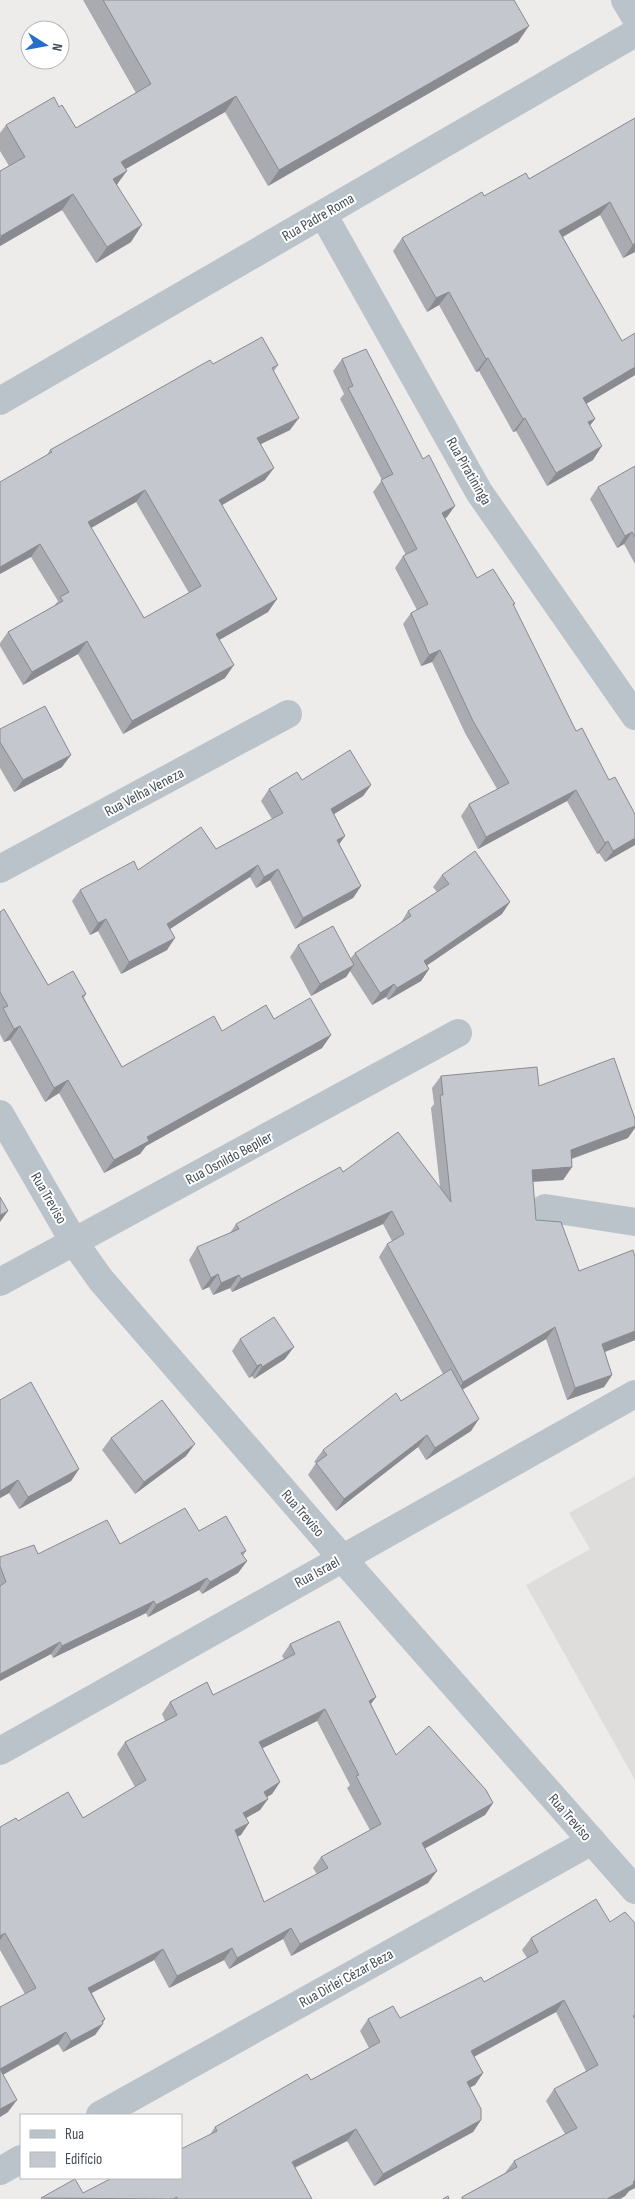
<svg xmlns="http://www.w3.org/2000/svg" width="635" height="2199" font-family="'Sofia Sans Condensed',sans-serif">
	<style>
		.education { fill: #dfdcdc }
		.lines { fill: none; stroke-linecap: round; stroke-linejoin: round }
		.minor { stroke: #bac3ca; stroke-width: 28 }
		.wall { fill: #a9abb1; fill-rule: evenodd }
		.shaded-wall { fill: #8a8b90 }
		.building { fill: #c5c7ce; stroke: #8a8b90; fill-rule: evenodd }
		.labels { text-anchor: middle; stroke-width: 4; stroke-linejoin: round; paint-order: stroke }
		.street-label { font-size: 15px; fill: #454e57; stroke: #fff }
	</style>
	<rect width="100%" height="100%" fill="#eeebeb"/>
	<polygon class="education" points="635,1476 635,1780 526,1585 590,1549 569,1513"/>
	<g class="lines">
		<g class="minor">
			<polyline points="625,0 635,17"/>
			<polyline points="323,214 479,492 635,716"/>
			<polyline points="0,401 635,33"/>
			<polyline points="0,869 288,714"/>
			<polyline points="0,1114 74,1242 101,1280 342,1558 635,1890"/>
			<polyline points="545,1208 635,1222"/>
			<polyline points="0,1282 458,1033"/>
			<polyline points="0,1751 635,1394"/>
			<polyline points="100,2115 592,1841"/>
			<polyline points="0,2171 21,2159"/>
		</g>
	</g>
	<g class="wall">
		<polygon points="83,0 514,0 518,42 268,186 225,112 125,169 117,185 131,242 96,263 62,210 0,246 0,171 9,166 0,151 0,133 6,125 59,107 76,128 136,93"/>
		<polygon points="635,118 635,252 623,258 600,215 563,237 635,375 586,404 595,419 590,425 593,460 547,486 516,431 513,432 479,371 476,372 439,305 427,312 393,251 402,238 484,196 529,179"/>
		<polygon points="342,359 447,517 445,518 477,578 513,606 576,731 635,845 605,862 599,853 597,854 567,801 478,849 461,816 469,804 497,789 465,733 432,662 421,666 403,624 411,613 417,610 395,568 403,556 406,555 373,492 382,480 340,399 344,394 333,371"/>
		<path d="M213,364l65,1 -4,6 16,59 -29,14 4,36 -43,25 55,94 -9,13 -49,28 6,38 -102,56 -45,-80 -55,31 -23,-39v-3l8,-11 46,-26 4,-5 -27,-44 16,-102 3,-5zM136,502l53,91 -45,25 -53,-90z"/>
		<polygon points="635,466 635,564 624,544 617,548 590,499 598,487"/>
		<polygon points="0,729 62,767 14,792 0,768"/>
		<polygon points="302,780 371,785 363,796 334,814 345,836 339,844 361,886 353,898 295,929 270,880 256,888 250,877 170,929 167,950 121,974 98,931 90,935 72,901 80,890 138,870 216,849 272,819 261,801 269,789"/>
		<polygon points="442,875 502,914 427,965 429,969 421,981 388,1000 386,997 372,1005 350,971 346,977 311,996 290,957 298,945 351,958 355,953 400,924 408,911 437,892 433,887"/>
		<polygon points="0,912 48,985 86,994 84,998 122,1067 222,1031 274,1019 331,1035 322,1048 146,1146 140,1154 104,1173 59,1093 45,1102 10,1040 4,1042 0,1034"/>
		<polygon points="441,1076 539,1086 628,1138 572,1159 572,1167 563,1180 533,1182 536,1220 579,1271 635,1257 635,1340 605,1352 612,1375 604,1387 567,1400 546,1339 462,1390 471,1431 426,1460 418,1447 336,1511 308,1475 316,1463 314,1462 323,1450 443,1374 379,1257 387,1244 392,1241 383,1224 232,1292 230,1288 213,1295 209,1287 202,1290 189,1260 197,1247 230,1233 236,1224 343,1172 440,1187 431,1108 434,1104 432,1088"/>
		<polygon points="240,1339 285,1359 254,1379 252,1376 249,1378 232,1351"/>
		<polygon points="0,1400 79,1469 71,1481 19,1509 9,1493 0,1498"/>
		<polygon points="111,1438 186,1456 135,1494 102,1450"/>
		<polygon points="199,1531 246,1551 243,1556 247,1561 238,1573 202,1594 199,1590 148,1617 146,1613 53,1658 51,1654 0,1681 0,1557 38,1554 120,1544"/>
		<path d="M290,1644l86,53 -5,7 25,51 97,48 -8,12 -61,34 4,34 -137,73 -8,-17 -54,30 -5,-9 -55,28 -15,-28 -62,33 13,26 -10,16 -32,17 -5,-8 -55,31 5,37 -8,5v-110l25,-13 -25,-44v-123l18,-6 65,-3 52,-31 -18,-33 8,-12 40,-21 -3,-7 8,-12 43,-7 71,-36 -2,-3zM317,1721l33,64 -3,3 23,42 -49,27 -8,11 4,6 -53,28 -27,-66 4,-1 5,-17 14,-8 8,-11 -1,-2 5,-3 8,-12 -18,-34z"/>
		<polygon points="610,1922 635,1923 635,2188 629,2191 625,2196 620,2199 461,2199 462,2197 505,2173 514,2161 565,2134 546,2101 554,2089 586,2071 556,2012 474,2057 483,2073 475,2085 470,2087 481,2120 473,2132 374,2186 347,2141 295,2168 312,2199 41,2199 181,2178 215,2127 311,2080 369,2048 360,2031 368,2019 400,2018 484,1982 527,1958 522,1950 531,1938"/>
	</g>
	<g class="shaded-wall">
		<polygon points="529,26 518,42 268,186 279,170"/>
		<polygon points="236,96 225,112 110,178 121,162"/>
		<polygon points="127,171 115,187 113,179"/>
		<polygon points="73,194 62,210 0,246 0,238 1,236"/>
		<polygon points="610,202 600,215 550,244 559,231"/>
		<polygon points="142,225 131,242 96,263 107,247"/>
		<polygon points="635,243 635,252 623,258 633,245"/>
		<polygon points="449,292 439,305 427,312 436,298"/>
		<polygon points="488,358 479,371 476,372 486,359"/>
		<polygon points="635,367 635,375 574,411 583,398"/>
		<polygon points="299,418 290,430 248,450 257,438"/>
		<polygon points="525,418 516,431 513,432 523,419"/>
		<polygon points="595,419 585,432 588,422"/>
		<polygon points="602,446 593,460 547,486 556,473"/>
		<polygon points="274,468 265,480 210,512 219,500"/>
		<polygon points="145,490 136,502 79,535 88,522"/>
		<polygon points="455,506 447,517 434,524 442,513"/>
		<polygon points="632,532 624,544 617,548 625,536"/>
		<polygon points="40,544 31,557 0,574 0,567"/>
		<polygon points="277,599 268,612 207,647 216,634"/>
		<polygon points="87,641 78,654 23,685 32,672"/>
		<polygon points="440,650 432,662 421,666 429,655"/>
		<polygon points="234,665 225,678 123,734 132,721"/>
		<polygon points="71,755 62,767 14,792 23,780"/>
		<polygon points="371,785 363,796 323,821 331,809"/>
		<polygon points="576,790 567,801 478,849 486,837"/>
		<polygon points="345,836 337,847 337,840"/>
		<polygon points="635,838 635,845 605,862 613,851"/>
		<polygon points="608,841 599,853 597,854 605,843"/>
		<polygon points="258,865 250,877 159,936 167,924"/>
		<polygon points="278,869 270,880 256,888 264,877"/>
		<polygon points="361,886 353,898 295,929 303,918"/>
		<polygon points="510,902 502,914 416,973 424,961"/>
		<polygon points="106,919 98,931 90,935 98,923"/>
		<polygon points="175,938 167,950 121,974 129,962"/>
		<polygon points="354,965 346,977 311,996 320,984"/>
		<polygon points="429,969 421,981 388,1000 397,988"/>
		<polygon points="394,984 386,997 372,1005 380,993"/>
		<polygon points="20,1026 10,1040 4,1042 14,1029"/>
		<polygon points="331,1035 322,1048 146,1146 140,1154 104,1173 114,1160 147,1137"/>
		<polygon points="68,1080 59,1093 45,1102 54,1088"/>
		<polygon points="635,1126 635,1128 628,1138 562,1162 571,1150"/>
		<polygon points="572,1167 563,1180 523,1182 532,1170"/>
		<polygon points="8,1211 0,1222 0,1215"/>
		<polygon points="392,1211 383,1224 232,1292 241,1279"/>
		<polygon points="218,1274 209,1287 202,1290 211,1278"/>
		<polygon points="239,1275 230,1288 213,1295 221,1283"/>
		<polygon points="555,1327 546,1339 455,1394 463,1382"/>
		<polygon points="635,1331 635,1340 594,1356 602,1344"/>
		<polygon points="294,1347 285,1359 254,1379 262,1367"/>
		<polygon points="261,1364 252,1376 249,1378 257,1366"/>
		<polygon points="612,1375 604,1387 567,1400 575,1388"/>
		<polygon points="479,1419 471,1431 426,1460 435,1448"/>
		<polygon points="427,1435 418,1447 336,1511 344,1499"/>
		<polygon points="195,1444 186,1456 135,1494 144,1482"/>
		<polygon points="79,1469 71,1481 19,1509 28,1497"/>
		<polygon points="18,1480 9,1493 0,1498 0,1491"/>
		<polygon points="247,1561 238,1573 202,1594 210,1582"/>
		<polygon points="207,1578 199,1590 148,1617 156,1605"/>
		<polygon points="154,1601 146,1613 53,1658 62,1646"/>
		<polygon points="60,1642 51,1654 0,1681 0,1674"/>
		<polygon points="376,1697 367,1709 369,1701"/>
		<polygon points="325,1709 317,1721 251,1754 259,1742"/>
		<polygon points="280,1782 272,1794 256,1803 264,1792"/>
		<polygon points="268,1799 260,1810 234,1825 243,1813"/>
		<polygon points="493,1803 485,1815 413,1855 422,1843"/>
		<polygon points="249,1823 241,1835 227,1842 235,1830"/>
		<polygon points="437,1871 428,1883 291,1956 300,1944"/>
		<polygon points="291,1928 283,1939 229,1969 237,1958"/>
		<polygon points="5,1933 0,1940 0,1936"/>
		<polygon points="232,1948 224,1960 169,1988 177,1976"/>
		<polygon points="163,1949 154,1960 80,1999 88,1988"/>
		<polygon points="564,2000 556,2012 462,2063 471,2051"/>
		<polygon points="105,2019 101,2025 103,2024 95,2035 63,2052 71,2041"/>
		<polygon points="66,2032 58,2044 0,2076 0,2069"/>
		<polygon points="483,2073 475,2085 458,2094 467,2082"/>
		<polygon points="17,2100 8,2112 0,2117 0,2109"/>
		<polygon points="481,2120 473,2132 374,2186 383,2174"/>
		<polygon points="356,2129 347,2141 283,2173 292,2162"/>
		<polygon points="635,2180 635,2188 629,2191 625,2196 620,2199 607,2199"/>
	</g>
	<g class="building">
		<polygon points="103,0 514,0 529,26 279,170 236,96 121,162 127,171 113,179 142,225 107,247 73,194 1,236 0,234 0,171 25,157 6,125 54,97 59,107 62,105 76,128 151,84"/>
		<polygon points="635,118 635,243 633,245 610,202 559,231 622,341 635,333 635,367 583,398 595,419 588,422 602,446 556,473 525,418 523,419 488,358 486,359 449,292 436,298 402,238 482,192 484,196 526,173 529,179"/>
		<path d="M262,337l16,28 -6,3 27,50 -42,20 17,30 -55,32 58,99 -61,35 18,31 -102,56 -45,-80 -55,31 -24,-40 55,-31 -3,-4 9,-5 -29,-48 -40,23v-85l52,-30 -2,-2 160,-90 3,4zM145,490l56,96 -57,32 -56,-96z"/>
		<polygon points="366,349 423,459 429,455 455,506 442,513 477,578 493,569 515,604 513,604 576,731 582,728 609,780 615,777 635,814 635,838 613,851 608,841 605,843 576,790 486,837 469,804 509,783 473,721 440,650 429,655 411,613 428,604 403,556 417,549 381,480 393,474 348,388 353,386 342,359"/>
		<polygon points="635,466 635,537 632,532 625,536 598,487"/>
		<polygon points="45,706 71,755 23,780 0,742 0,729"/>
		<polygon points="350,750 371,785 331,809 345,836 337,840 361,886 303,918 278,869 264,877 258,865 167,924 175,938 129,962 106,919 98,923 80,890 134,861 138,870 201,827 216,849 283,813 269,789 297,772 302,780"/>
		<polygon points="475,851 510,902 424,961 429,969 397,988 394,984 380,993 355,953 411,916 408,911 449,884 442,875"/>
		<polygon points="4,909 48,985 73,971 86,994 82,996 122,1067 214,1016 222,1031 266,1005 274,1019 310,998 331,1035 147,1137 149,1141 114,1160 68,1080 54,1088 20,1026 14,1029 3,1008 8,1006 0,992 0,912"/>
		<polygon points="333,926 354,965 320,984 298,945"/>
		<polygon points="614,1058 635,1119 635,1126 571,1150 572,1167 532,1170 536,1220 561,1222 579,1271 633,1250 635,1257 635,1331 602,1344 612,1375 575,1388 555,1327 463,1382 387,1244 404,1234 392,1211 241,1279 239,1275 221,1283 218,1274 211,1278 197,1247 239,1229 236,1224 340,1167 343,1172 398,1132 451,1202 440,1095 443,1095 441,1076 537,1067 539,1086"/>
		<polygon points="0,1197 8,1211 0,1215"/>
		<polygon points="274,1317 294,1347 262,1367 261,1364 257,1366 240,1339"/>
		<polygon points="451,1369 479,1419 435,1448 427,1435 344,1499 316,1463 327,1455 323,1450 396,1393 401,1401"/>
		<polygon points="31,1382 79,1469 28,1497 18,1480 0,1491 0,1400"/>
		<polygon points="162,1400 195,1444 144,1482 111,1438"/>
		<polygon points="185,1508 199,1531 226,1516 246,1551 241,1553 247,1561 210,1582 207,1578 156,1605 154,1601 62,1646 60,1642 0,1674 0,1586 6,1582 0,1566 0,1557 34,1545 38,1554 107,1520 120,1544"/>
		<path d="M339,1621l37,76 -7,4 27,54 33,-29 57,64 7,13 -71,40 15,28 -137,73 -9,-16 -54,30 -5,-10 -55,28 -14,-27 -75,39 17,31 -3,2 1,3 -32,17 -5,-9 -66,37v-62l36,-19 -31,-55 -5,3v-109l16,-9 2,3 50,-29 15,26 63,-38 -21,-38 52,-27 -7,-13 37,-20 6,13 82,-41 -5,-10zM325,1709l34,66 -3,1 25,48 -60,33 7,11 -64,34 -29,-72 14,-7 -6,-10 25,-14 -4,-7 16,-10 -21,-40z"/>
		<polygon points="596,1899 610,1922 625,1912 635,1923 635,2015 633,2016 635,2019 635,2180 633,2182 634,2184 607,2199 463,2199 462,2197 517,2167 514,2161 577,2128 554,2089 598,2065 564,2000 471,2051 483,2073 467,2082 481,2109 481,2120 383,2174 356,2129 292,2162 312,2199 177,2199 177,2197 173,2199 41,2198 75,2179 83,2193 112,2178 181,2178 181,2149 217,2131 215,2127 307,2074 311,2080 380,2042 368,2019 393,2006 400,2018 481,1977 484,1982 538,1952 531,1938"/>
		<polygon points="0,2069 17,2100 0,2109"/>
		<polygon points="448,2196 449,2199 443,2199"/>
	</g>
	<g class="labels">
		<g class="street-label">
			<text transform="translate(318 217) rotate(-30)" y="5">Rua Padre Roma</text>
			<text transform="translate(469 471) rotate(60)" y="5">Rua Piratininga</text>
			<text transform="translate(144 792) rotate(-28)" y="5">Rua Velha Veneza</text>
			<text transform="translate(229 1158) rotate(-28)" y="5">Rua Osnildo Bepller</text>
			<text transform="translate(49 1198) rotate(60)" y="5">Rua Treviso</text>
			<text transform="translate(303 1513) rotate(49)" y="5">Rua Treviso</text>
			<text transform="translate(317 1572) rotate(-29)" y="5">Rua Israel</text>
			<text transform="translate(570 1817) rotate(49)" y="5">Rua Treviso</text>
			<text transform="translate(346 1978) rotate(-29)" y="5">Rua Dirlei Cézar Beza</text>
		</g>
	</g>
	<rect x="20" y="2114" width="162" height="65" fill="#ffffff" stroke="#b5b8bc"/>
	<rect x="30" y="2130" width="25" height="8" fill="#bac3ca" stroke="#b5b8bc"/>
	<text x="65" y="2139" font-size="15" fill="#454e57">Rua</text>
	<rect x="30" y="2152" width="25" height="15" fill="#c5c7ce" stroke="#b5b8bc"/>
	<text x="65" y="2164" font-size="15" fill="#454e57">Edifício</text>
	<g transform="translate(45 45) rotate(101)"><circle r="24" fill="#ffffff" stroke="#b5b8bc"/>
	<path d="M0-4L9 19L0 12L-9 19Z" fill="#266ece"/>
	<text y="-8" font-size="14" font-weight="bold" text-anchor="middle" fill="#454e57">N</text>
	</g>
</svg>
